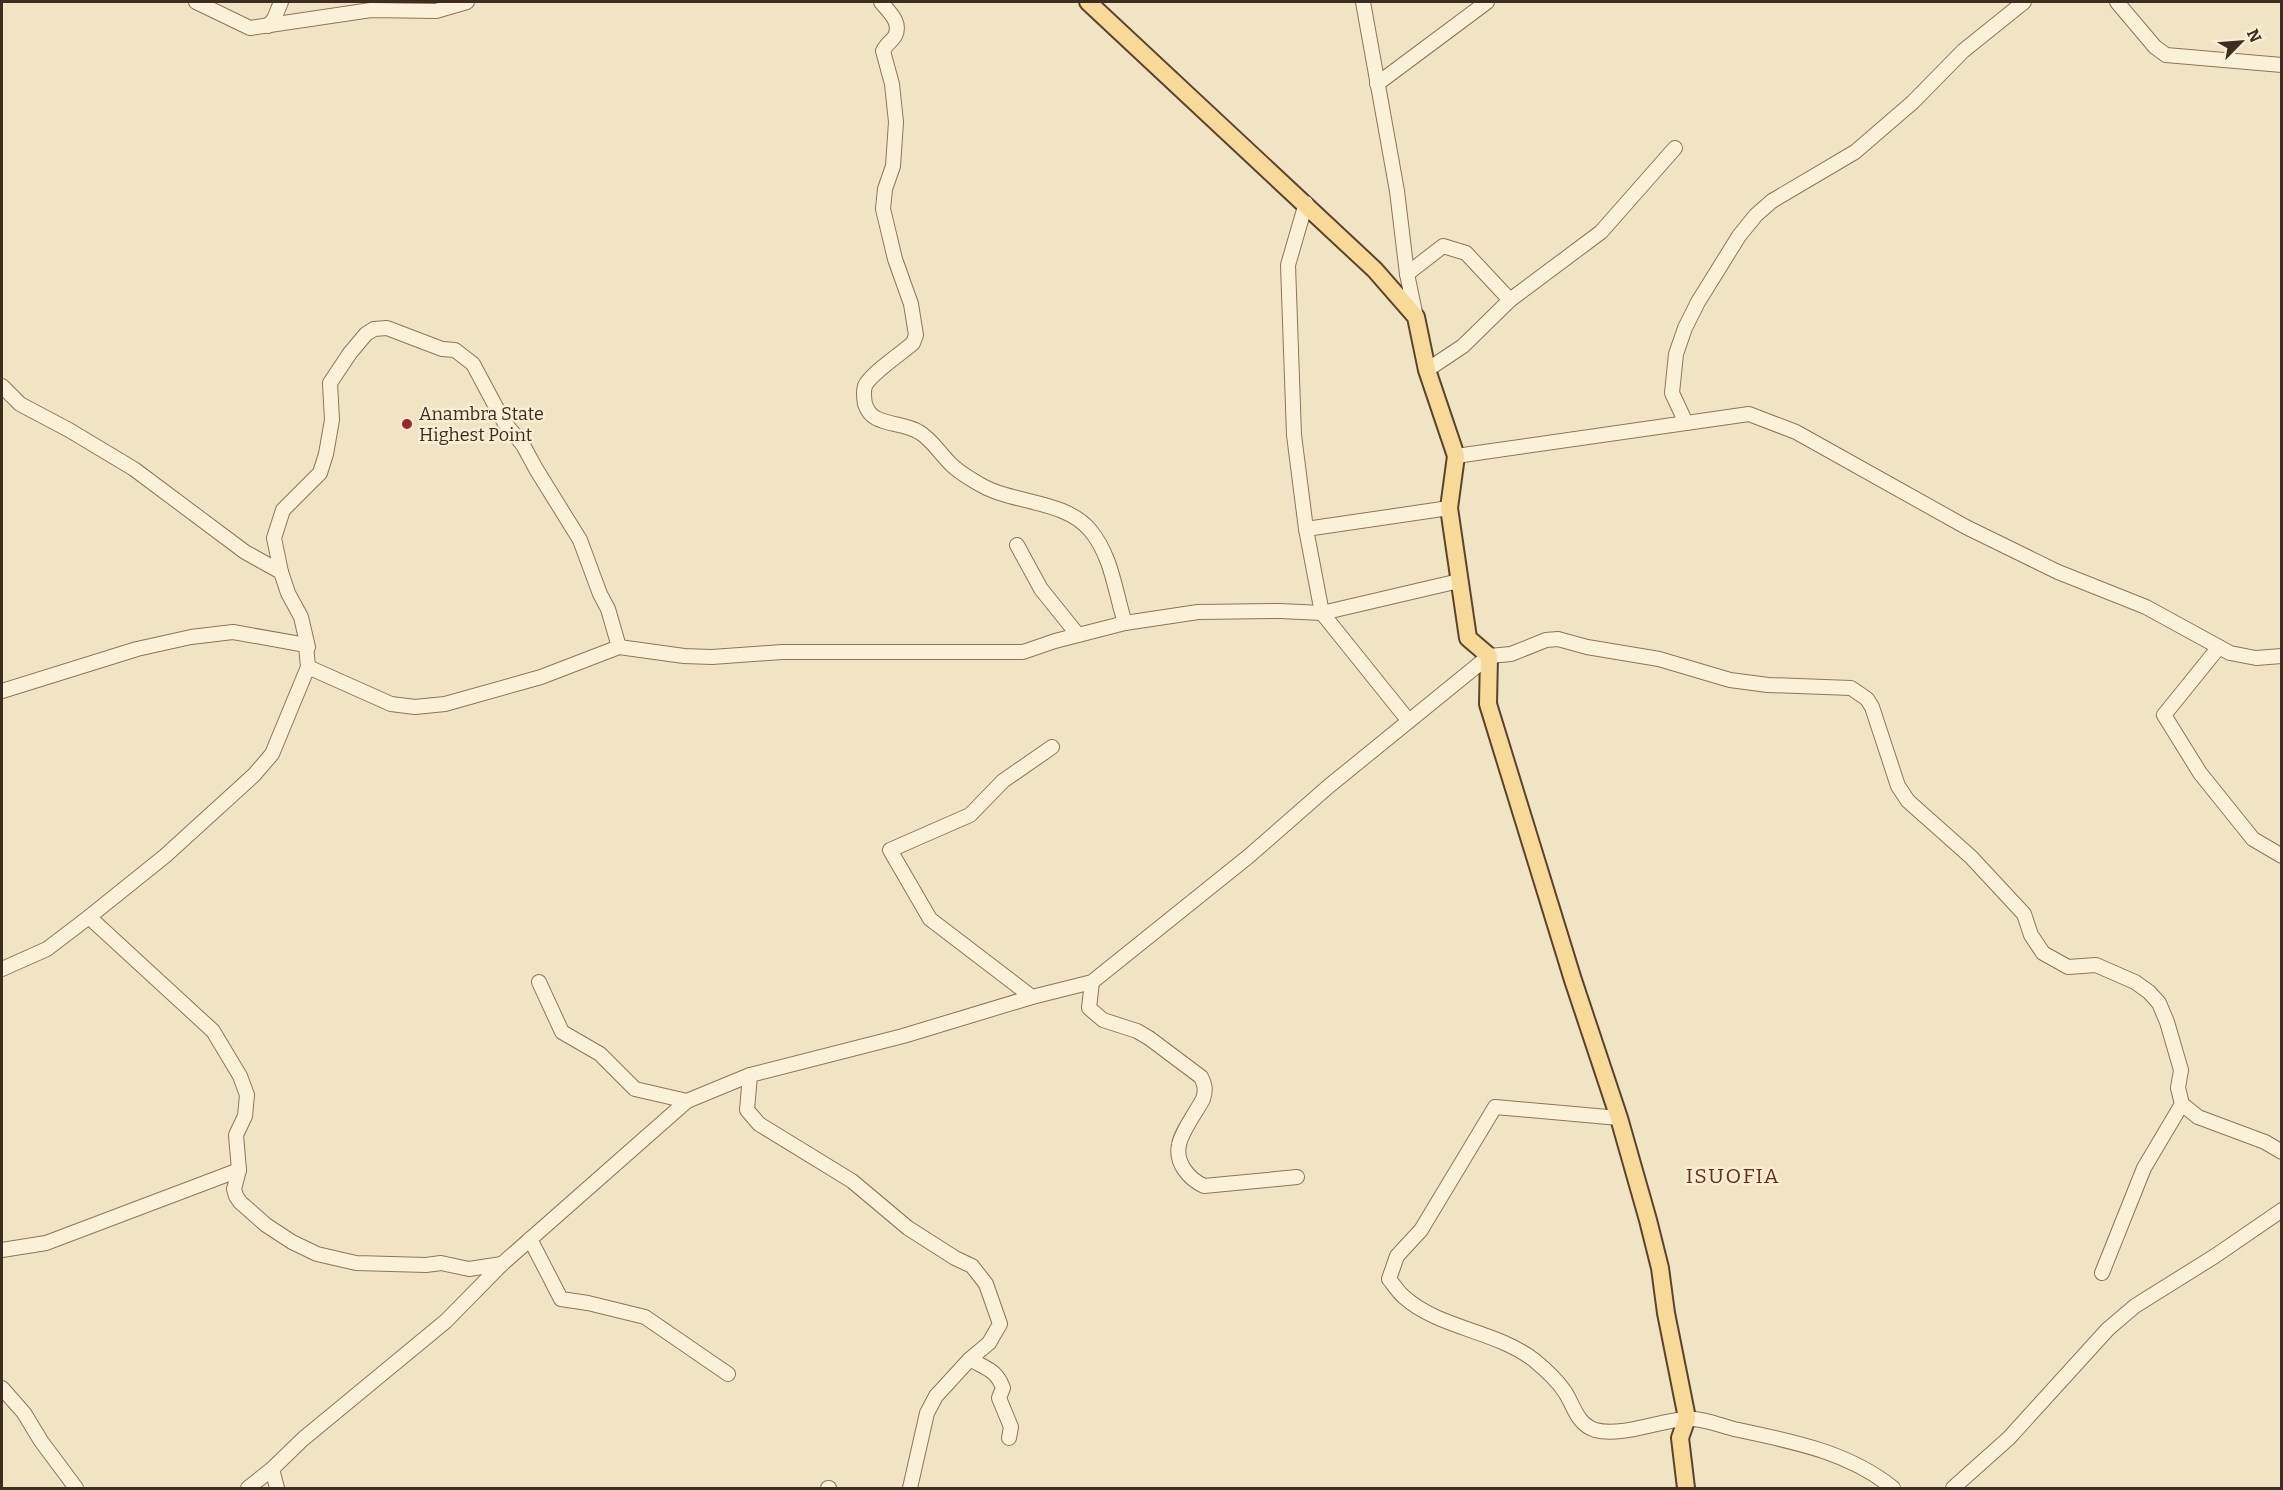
<svg xmlns="http://www.w3.org/2000/svg" width="2283" height="1490" font-family="Bitter,serif">
	<style>
		.lines { fill: none; stroke-linecap: round; stroke-linejoin: round }
		.minor-casing { stroke: #8e7558; stroke-width: 16 }
		.major-casing { stroke: #5b432d; stroke-width: 20 }
		.minor { stroke: #fbf1d8; stroke-width: 14 }
		.major { stroke: #f7da99; stroke-width: 16 }
		.poi-dot { fill: #a22424; stroke: #f8eed4; stroke-width: 2 }
		.labels { text-anchor: middle; stroke-width: 5; stroke-linejoin: round; paint-order: stroke }
		.poi-label { font-size: 18px; fill: #3d2d1e; stroke: #f8eed4; text-anchor: start }
		.quarter-label { font-size: 21px; letter-spacing: 1.5px; fill: #6d2c1a; stroke: #f8eed4 }
	</style>
	<rect width="100%" height="100%" fill="#f1e4c4"/>
	<g class="lines">
		<defs>
			<g id="minor">
				<polyline points="196,2 250,28 371,10 436,11 467,2"/>
				<path d="M881,2c7,9 21,20 14,34 -3,5 -9,8 -12,15l9,33 4,38 -3,44 -8,23 -2,20 12,50 16,45 5,31 -3,8c-11,10 -43,31 -48,43 -2,6 -1,12 0,18 2,6 5,11 11,14 13,7 30,6 43,14 14,8 23,25 35,35 8,7 18,13 27,18 33,19 84,15 109,45 22,26 25,62 35,93"/>
				<polyline points="1363,2 1397,191 1407,274 1416,317"/>
				<polyline points="2117,2 2155,47 2166,55 2282,65"/>
				<polyline points="268,26 274,19 281,2"/>
				<polyline points="1377,84 1487,2"/>
				<polyline points="1306,203 1288,265 1294,435 1306,529 1322,613 1408,720"/>
				<polyline points="1407,274 1443,246 1466,253 1510,300"/>
				<polyline points="1427,370 1463,346 1510,300 1601,232 1675,148"/>
				<polyline points="2,386 20,404 69,430 134,469 245,552 281,572 288,593 301,617 308,647 306,645"/>
				<polyline points="1686,423 1672,393 1676,354 1685,328 1698,302 1739,236 1756,215 1772,201 1855,152 1913,102 1963,51 2024,2"/>
				<polyline points="1456,456 1749,414 1796,432 1966,527 2058,572 2146,607 2230,653 2256,658 2282,656"/>
				<polyline points="1306,529 1449,508"/>
				<polyline points="1017,545 1041,589 1078,635"/>
				<polyline points="281,572 274,538 283,510 320,473 326,454 332,420 330,383 350,353 366,334 374,329 387,328 442,349 455,350 473,364 504,422 523,445 536,469 580,540 600,594 608,609 619,647"/>
				<polyline points="2219,647 2164,715 2200,773 2253,839 2282,856"/>
				<polyline points="2,691 137,649 191,637 233,632 306,645 308,667 391,704 415,707 445,704 541,677 619,647 684,656 712,657 782,652 1023,652 1055,641 1125,623 1198,612 1280,611 1322,613 1459,581"/>
				<polyline points="89,917 213,1031 240,1076 247,1095 245,1116 236,1135 239,1170 234,1189 236,1196 240,1202 266,1225 292,1242 317,1254 356,1263 426,1265 441,1263 469,1269 502,1264"/>
				<polyline points="2,969 47,949 89,917 165,856 254,775 272,754 308,667"/>
				<polyline points="539,982 562,1032 600,1054 635,1089 687,1101"/>
				<path d="M1092,982l-3,26 14,12 34,11 12,7 52,39c4,8 5,13 2,22 -6,12 -22,33 -24,46 -4,18 10,34 25,41l93,-9"/>
				<polyline points="1032,997 930,919 890,850 970,815 1003,781 1052,747"/>
				<path d="M750,1075l-3,35 12,14 93,57 56,47 47,30 17,8 14,18 14,40 -11,19 -19,16c16,10 26,10 33,29l-4,10 12,29 -2,11"/>
				<path d="M1619,1118l-124,-11 -74,123 -24,26 -8,23c5,6 9,13 15,18 36,32 91,33 130,63 11,9 23,20 31,32 9,14 12,32 30,38 26,7 63,-9 90,-11 15,-2 34,6 49,10 56,12 113,22 159,59"/>
				<polyline points="530,1239 561,1299 588,1303 645,1317 728,1374"/>
				<polyline points="2,1250 46,1243 239,1170"/>
				<polyline points="2102,1273 2144,1168 2182,1104"/>
				<polyline points="2,1388 24,1413 41,1441 76,1488"/>
				<polyline points="272,1469 277,1488"/>
				<polyline points="248,1488 272,1469 303,1439 446,1321 502,1264 687,1101 750,1075 903,1036 1032,997 1092,982 1249,856 1329,786 1489,656 1511,654 1546,640 1558,639 1587,647 1659,659 1730,680 1768,685 1851,688 1867,699 1872,707 1898,786 1908,801 1971,857 2024,914 2031,935 2043,953 2068,967 2096,965 2135,982 2149,992 2159,1003 2167,1022 2181,1070 2178,1088 2182,1104 2198,1117 2265,1142 2282,1152"/>
				<polyline points="828,1488 829,1488"/>
				<polyline points="910,1488 927,1413 936,1396 970,1359"/>
				<polyline points="1953,1488 2009,1438 2108,1329 2135,1306 2215,1256 2282,1210"/>
			</g>
			<polyline id="major" points="1088,2 1375,270 1416,317 1427,370 1456,456 1449,508 1468,638 1489,656 1488,704 1573,980 1619,1118 1648,1220 1660,1268 1666,1313 1687,1418 1680,1438 1686,1488"/>
		</defs>
		<use href="#minor" class="minor-casing"/>
		<use href="#major" class="major-casing"/>
		<use href="#minor" class="minor"/>
		<use href="#major" class="major"/>
	</g>
	<circle class="poi-dot" cx="407" cy="424" r="6"/>
	<g class="labels">
		<g class="poi-label">
			<text x="419" y="420">Anambra State<tspan x="419" dy="21">Highest Point</tspan></text>
		</g>
		<g class="quarter-label">
			<text x="1733" y="1183">ISUOFIA</text>
		</g>
	</g>
	<rect width="2283" height="1490" fill="none" stroke="#3d2d1e" stroke-width="6"/>
	<g transform="translate(2241 42) rotate(65)" stroke="#f8eed4" stroke-width="4.5" paint-order="stroke">
	<path d="M0-4.5L10 22L0 15L-10 22Z" fill="#3d2d1e"/>
	<text y="-9" font-size="16" font-weight="bold" text-anchor="middle" fill="#3d2d1e">N</text>
	</g>
</svg>
